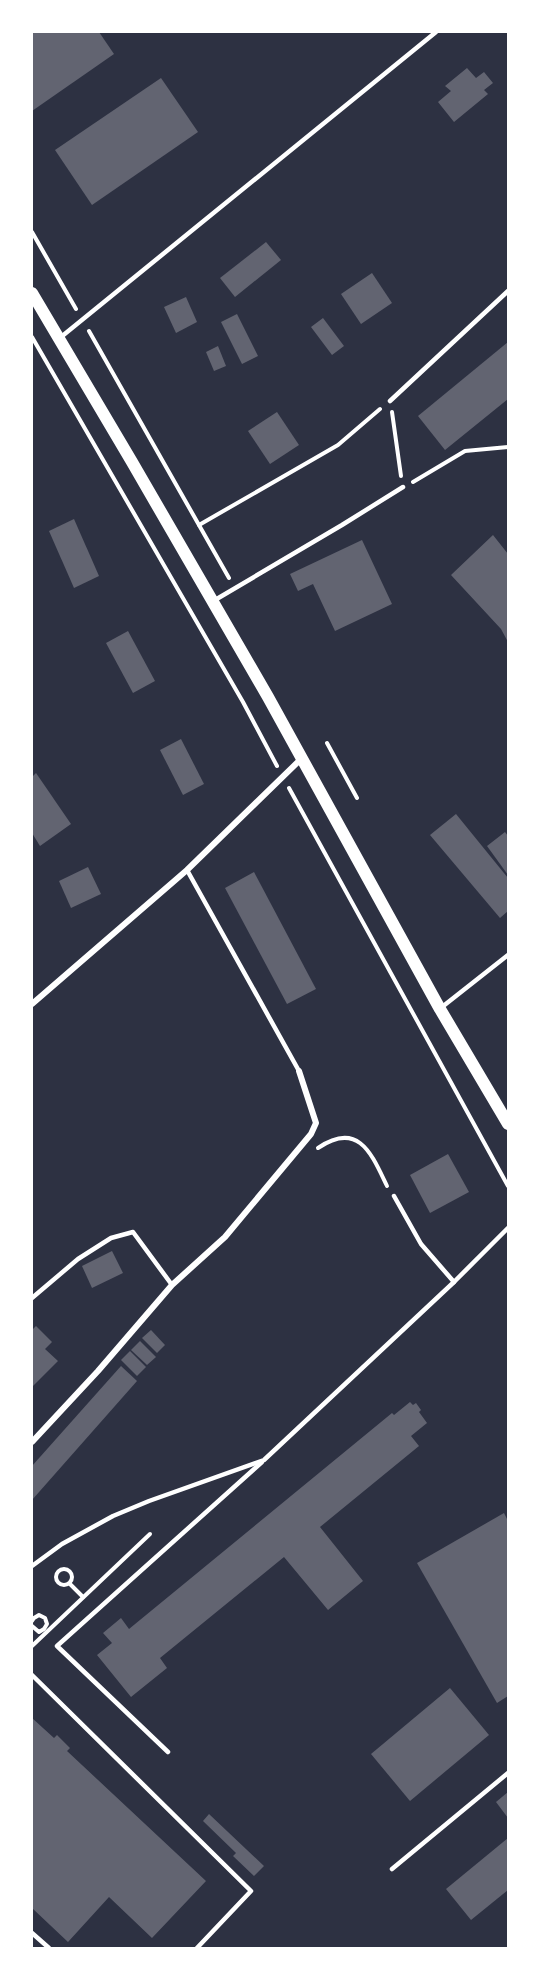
<svg xmlns="http://www.w3.org/2000/svg" width="540" height="1980" font-family="'Alegreya Sans',sans-serif">
	<style>
		.building { fill: #626471 }
		.lines { fill: none; stroke-linecap: round; stroke-linejoin: round }
		.path { stroke: #fff; stroke-width: 4 }
		.service { stroke: #fff; stroke-width: 4.5 }
		.minor { stroke: #fff; stroke-width: 6 }
		.secondary { stroke: #fff; stroke-width: 12 }
	</style>
	<rect width="100%" height="100%" fill="#2d3142"/>
	<g class="building">
		<polygon points="32,32 99,32 114,54 32,111"/>
		<polygon points="467,68 476,78 484,72 493,83 484,90 488,94 454,122 438,102 451,91 445,86"/>
		<polygon points="161,78 198,132 92,205 55,150"/>
		<polygon points="266,242 281,260 235,297 220,278"/>
		<polygon points="372,273 392,303 361,324 341,294"/>
		<polygon points="186,297 197,322 176,333 164,307"/>
		<polygon points="237,314 258,356 242,364 221,322"/>
		<polygon points="323,318 344,346 332,355 311,327"/>
		<polygon points="508,342 508,399 445,450 418,416"/>
		<polygon points="218,346 226,366 214,371 206,352"/>
		<polygon points="277,412 299,445 270,464 248,431"/>
		<polygon points="74,519 99,576 74,588 49,531"/>
		<polygon points="493,535 508,554 508,642 501,629 451,575"/>
		<polygon points="362,540 392,604 335,631 313,584 298,591 290,574"/>
		<polygon points="128,631 155,681 133,693 106,643"/>
		<polygon points="181,739 204,784 183,795 160,750"/>
		<polygon points="36,773 71,824 40,846 32,833 32,777"/>
		<polygon points="456,814 508,878 508,911 500,918 430,835"/>
		<polygon points="505,832 508,836 508,875 487,846"/>
		<polygon points="88,867 101,894 71,908 59,881"/>
		<polygon points="254,872 316,989 287,1004 225,888"/>
		<polygon points="448,1154 469,1192 430,1213 410,1175"/>
		<polygon points="112,1251 123,1273 92,1288 82,1266"/>
		<polygon points="36,1326 52,1342 45,1349 58,1361 32,1387 32,1330"/>
		<polygon points="151,1330 165,1345 157,1353 142,1338"/>
		<polygon points="140,1341 156,1357 147,1365 131,1350"/>
		<polygon points="130,1351 146,1367 137,1376 121,1360"/>
		<polygon points="121,1366 137,1381 32,1500 32,1466"/>
		<polygon points="410,1402 413,1405 416,1403 421,1410 419,1412 427,1423 411,1436 419,1446 320,1527 363,1581 328,1610 284,1557 160,1658 167,1668 131,1697 97,1655 112,1643 103,1633 121,1618 129,1629 392,1413 394,1415"/>
		<polygon points="504,1513 508,1521 508,1696 497,1703 417,1563"/>
		<polygon points="450,1688 489,1735 410,1801 371,1754"/>
		<polygon points="32,1718 54,1738 57,1735 70,1748 67,1751 206,1881 152,1938 109,1897 68,1942 32,1908"/>
		<polygon points="508,1792 508,1818 496,1802"/>
		<polygon points="209,1814 264,1866 254,1876 233,1856 236,1853 203,1821"/>
		<polygon points="508,1838 508,1890 471,1920 446,1889"/>
	</g>
	<g class="lines">
		<g class="path">
			<polyline points="32,232 76,309"/>
			<polyline points="89,331 229,578"/>
			<polyline points="32,337 243,702 277,766"/>
			<polyline points="392,412 401,476"/>
			<polyline points="413,482 465,451 508,447"/>
			<polyline points="199,525 338,445 380,409"/>
			<polyline points="327,743 357,798"/>
			<polyline points="289,788 508,1186"/>
			<path d="M318,1148c41,-28 54,7 69,38"/>
			<circle cx="64" cy="1577" r="8"/>
			<polyline points="70,1584 83,1597"/>
			<polyline points="32,1621 34,1618 39,1615 45,1618 47,1624 44,1629 39,1632 32,1626"/>
			<polyline points="32,1646 150,1534"/>
		</g>
		<g class="service">
			<polyline points="61,337 436,32"/>
			<polyline points="390,401 508,291"/>
			<polyline points="215,600 342,525 403,487"/>
			<polyline points="187,870 299,1071"/>
			<polyline points="442,1007 508,955"/>
			<polyline points="394,1196 421,1244 454,1282"/>
			<polyline points="32,1298 78,1259 111,1238 133,1232 172,1285"/>
			<polyline points="32,1566 62,1544 113,1516 149,1501 264,1460 454,1282 508,1228"/>
			<polyline points="32,1675 251,1891 197,1948"/>
			<polyline points="168,1752 57,1646 262,1462"/>
			<polyline points="392,1869 508,1773"/>
			<polyline points="32,1933 49,1948"/>
		</g>
		<g class="minor">
			<polyline points="32,1004 187,870 302,758"/>
			<polyline points="32,1442 98,1371 172,1285 225,1237 311,1134 316,1123 299,1071"/>
		</g>
		<polyline class="secondary" points="32,293 132,462 268,697 440,1009 508,1124"/>
	</g>
	<rect width="540" height="1980" fill="none" stroke="#ffffff" stroke-width="66"/>
</svg>
